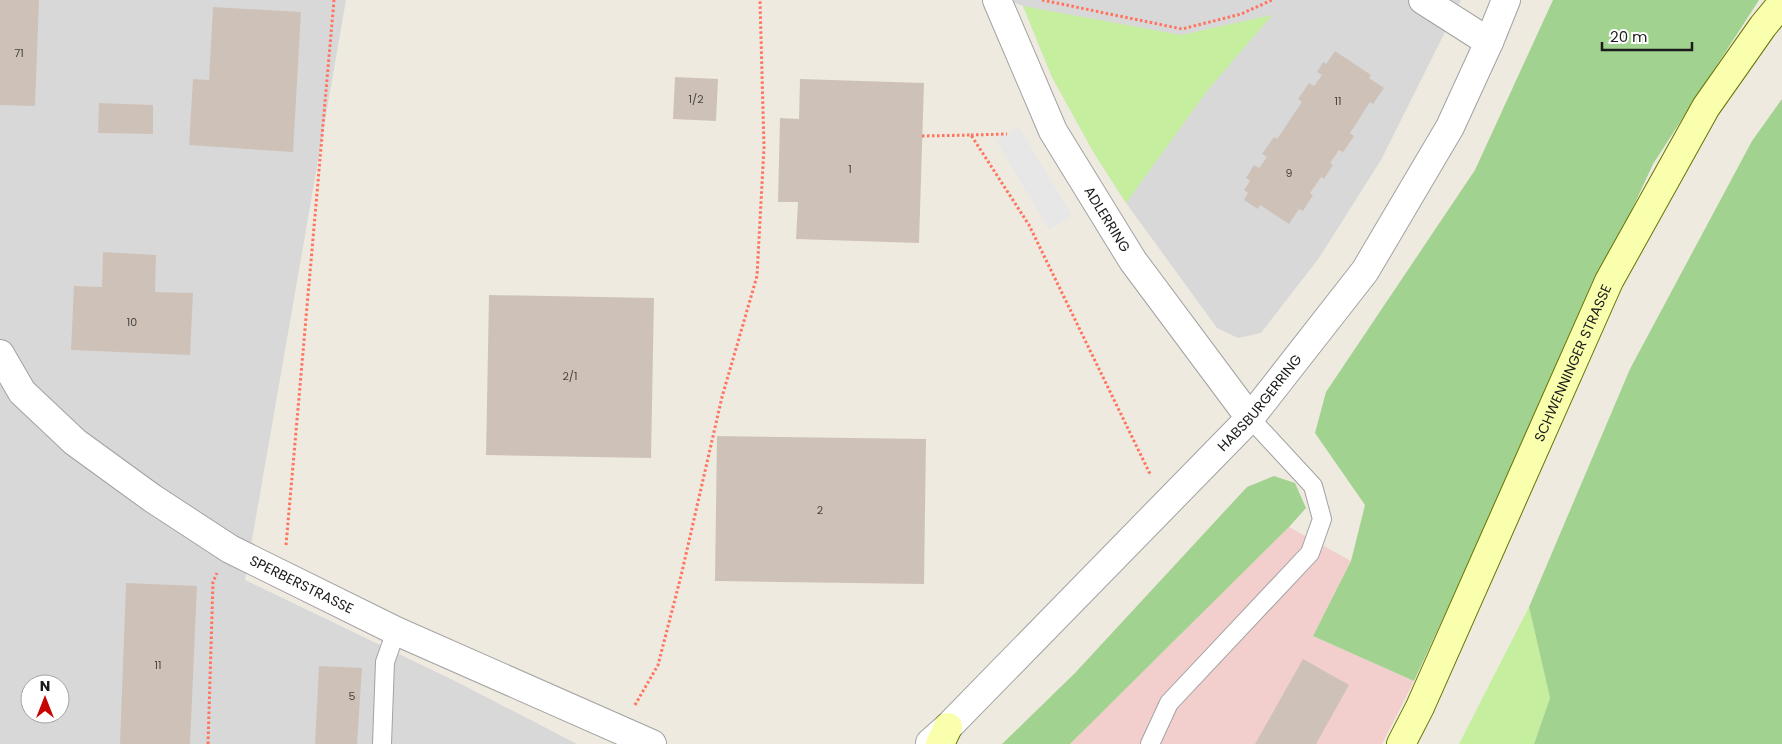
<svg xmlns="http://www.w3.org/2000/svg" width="1782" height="744" font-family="Poppins,sans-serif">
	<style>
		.residential { fill: #d9d8d8; fill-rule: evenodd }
		.commercial { fill: #f2cecc }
		.grass { fill: #c5ef9f }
		.forest { fill: #a2d28f }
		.parking { fill: #e7e7e7 }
		.building { fill: #cec2b8 }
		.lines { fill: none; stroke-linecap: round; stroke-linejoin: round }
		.service-casing { stroke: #a2a2a2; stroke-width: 20 }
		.minor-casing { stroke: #a2a2a2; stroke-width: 30 }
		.tertiary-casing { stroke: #a2a2a2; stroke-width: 30 }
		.secondary-casing { stroke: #667400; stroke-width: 30 }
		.path { stroke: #ff735f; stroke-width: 3; stroke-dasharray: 2.5 2.5; stroke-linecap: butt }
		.service { stroke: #fff; stroke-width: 18 }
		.minor { stroke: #fff; stroke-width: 28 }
		.tertiary { stroke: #fff; stroke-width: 28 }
		.secondary { stroke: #f9ffac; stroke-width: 28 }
		.labels { text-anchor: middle; stroke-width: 4.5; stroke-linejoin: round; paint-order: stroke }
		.number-label { font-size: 11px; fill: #484542 }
		.street-label { font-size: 14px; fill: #1b1b1b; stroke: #fff }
	</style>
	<rect width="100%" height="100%" fill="#eeeadf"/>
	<g class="residential">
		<path d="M0,0h346l-101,580 212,102 120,62h-577zM30,684h30v30h-30z"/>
		<polygon points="1008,0 1461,0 1381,160 1319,258 1261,333 1238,338 1217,328 1126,203 1094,153 1052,77 1023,6"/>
	</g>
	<polygon class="commercial" points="1289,527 1351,561 1313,636 1414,681 1382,744 1070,744"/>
	<g class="grass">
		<polygon points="1023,6 1181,35 1272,15 1207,91 1126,203 1094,153 1052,77"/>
		<polygon points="1529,607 1550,698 1534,744 1459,744"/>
	</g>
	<g class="forest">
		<polygon points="1553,0 1759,0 1653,164 1414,681 1313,636 1351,561 1365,505 1315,433 1326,392 1475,170"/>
		<polygon points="1782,99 1782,744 1534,744 1550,698 1529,607 1630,369 1752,141"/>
		<polygon points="1274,476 1295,483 1306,508 1289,527 1070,744 1002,744 1075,673 1247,487"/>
	</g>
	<polygon class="parking" points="1019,127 1072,216 1049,230 996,140"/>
	<g class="building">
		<polygon points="0,0 39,0 35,106 0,105"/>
		<polygon points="213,7 301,12 293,152 189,145 193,79 209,80"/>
		<polygon points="1335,51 1371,75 1369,78 1384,88 1373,104 1370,102 1350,133 1354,136 1343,152 1339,150 1330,163 1333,165 1324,179 1321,177 1310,193 1313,195 1303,211 1299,209 1289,224 1260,205 1258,209 1244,200 1248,193 1244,190 1250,181 1246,178 1254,165 1259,168 1267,157 1262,154 1274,137 1277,139 1302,102 1298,99 1309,83 1314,86 1322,75 1317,72 1323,62 1326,64"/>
		<polygon points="675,77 718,79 716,121 673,119"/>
		<polygon points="800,79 924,83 919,243 796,239 798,202 778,202 780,118 799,119"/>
		<polygon points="99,103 153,105 153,134 98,133"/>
		<polygon points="103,252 156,255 155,292 193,293 190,355 71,350 74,286 102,287"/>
		<polygon points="489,295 654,298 651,458 486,455"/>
		<polygon points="717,436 926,439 924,584 715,581"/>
		<polygon points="126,583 197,586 190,744 120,744"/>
		<polygon points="1303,659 1349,685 1316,744 1255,744"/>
		<polygon points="319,666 362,668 357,744 315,744"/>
	</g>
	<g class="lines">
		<defs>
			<g id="service">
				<polyline points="382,744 385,662 396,631"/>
				<polyline points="1150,744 1169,703 1310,553 1322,519 1313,486 1250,418"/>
			</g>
			<g id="minor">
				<path id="s1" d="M997,0l56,131 80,130 117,157"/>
				<polyline points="1423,0 1489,42"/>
				<path id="s2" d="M0,354l22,38 53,50 77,56 78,51 166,82 256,113"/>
			</g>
			<g id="tertiary">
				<path id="s3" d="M930,743l18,-16 302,-309 115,-147 85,-144 39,-85 17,-42"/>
			</g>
			<g id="secondary">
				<polyline points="940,744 948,727"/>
				<path id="s4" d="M1401,744l19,-37 189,-426 97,-174 57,-81 19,-23"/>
			</g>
		</defs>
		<use href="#service" class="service-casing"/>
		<use href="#minor" class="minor-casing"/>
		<use href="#tertiary" class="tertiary-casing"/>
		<use href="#secondary" class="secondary-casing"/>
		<g class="path">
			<polyline points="1042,0 1182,29 1241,14 1272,0"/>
			<polyline points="971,135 1007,134"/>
			<polyline points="922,136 971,135 1029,225 1151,476"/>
			<polyline points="286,545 334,0"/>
			<polyline points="635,705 658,665 681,576 722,397 757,276 764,147 760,0"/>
			<polyline points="208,744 213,582 217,573"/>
		</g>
		<use href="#service" class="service"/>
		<use href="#minor" class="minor"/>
		<use href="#tertiary" class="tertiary"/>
		<use href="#secondary" class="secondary"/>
	</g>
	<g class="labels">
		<g class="number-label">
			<text x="19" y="57">71</text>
			<text x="696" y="103">1/2</text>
			<text x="1338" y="105">11</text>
			<text x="850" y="173">1</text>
			<text x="1289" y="177">9</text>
			<text x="132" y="326">10</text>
			<text x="570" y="380">2/1</text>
			<text x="820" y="514">2</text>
			<text x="158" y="669">11</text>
			<text x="352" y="700">5</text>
		</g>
		<g class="street-label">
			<text dy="5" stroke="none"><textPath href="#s1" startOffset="246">ADLERRING</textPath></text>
			<text dy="5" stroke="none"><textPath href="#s4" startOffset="418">SCHWENNINGER STRASSE</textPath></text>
			<text dy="5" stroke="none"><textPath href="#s3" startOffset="474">HABSBURGERRING</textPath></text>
			<text dy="5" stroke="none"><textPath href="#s2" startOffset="385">SPERBERSTRASSE</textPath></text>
		</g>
	</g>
	<g transform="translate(45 699)"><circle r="24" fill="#ffffff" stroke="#a4a4a4"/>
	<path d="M0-4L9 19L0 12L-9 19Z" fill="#c60400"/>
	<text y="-8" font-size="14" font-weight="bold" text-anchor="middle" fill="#1b1b1b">N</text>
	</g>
	<path d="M1602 42v8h90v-8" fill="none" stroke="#1b1b1b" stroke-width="2.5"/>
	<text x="1610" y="42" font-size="15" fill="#1b1b1b" stroke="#ffffff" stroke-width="4" paint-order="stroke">20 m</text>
</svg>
